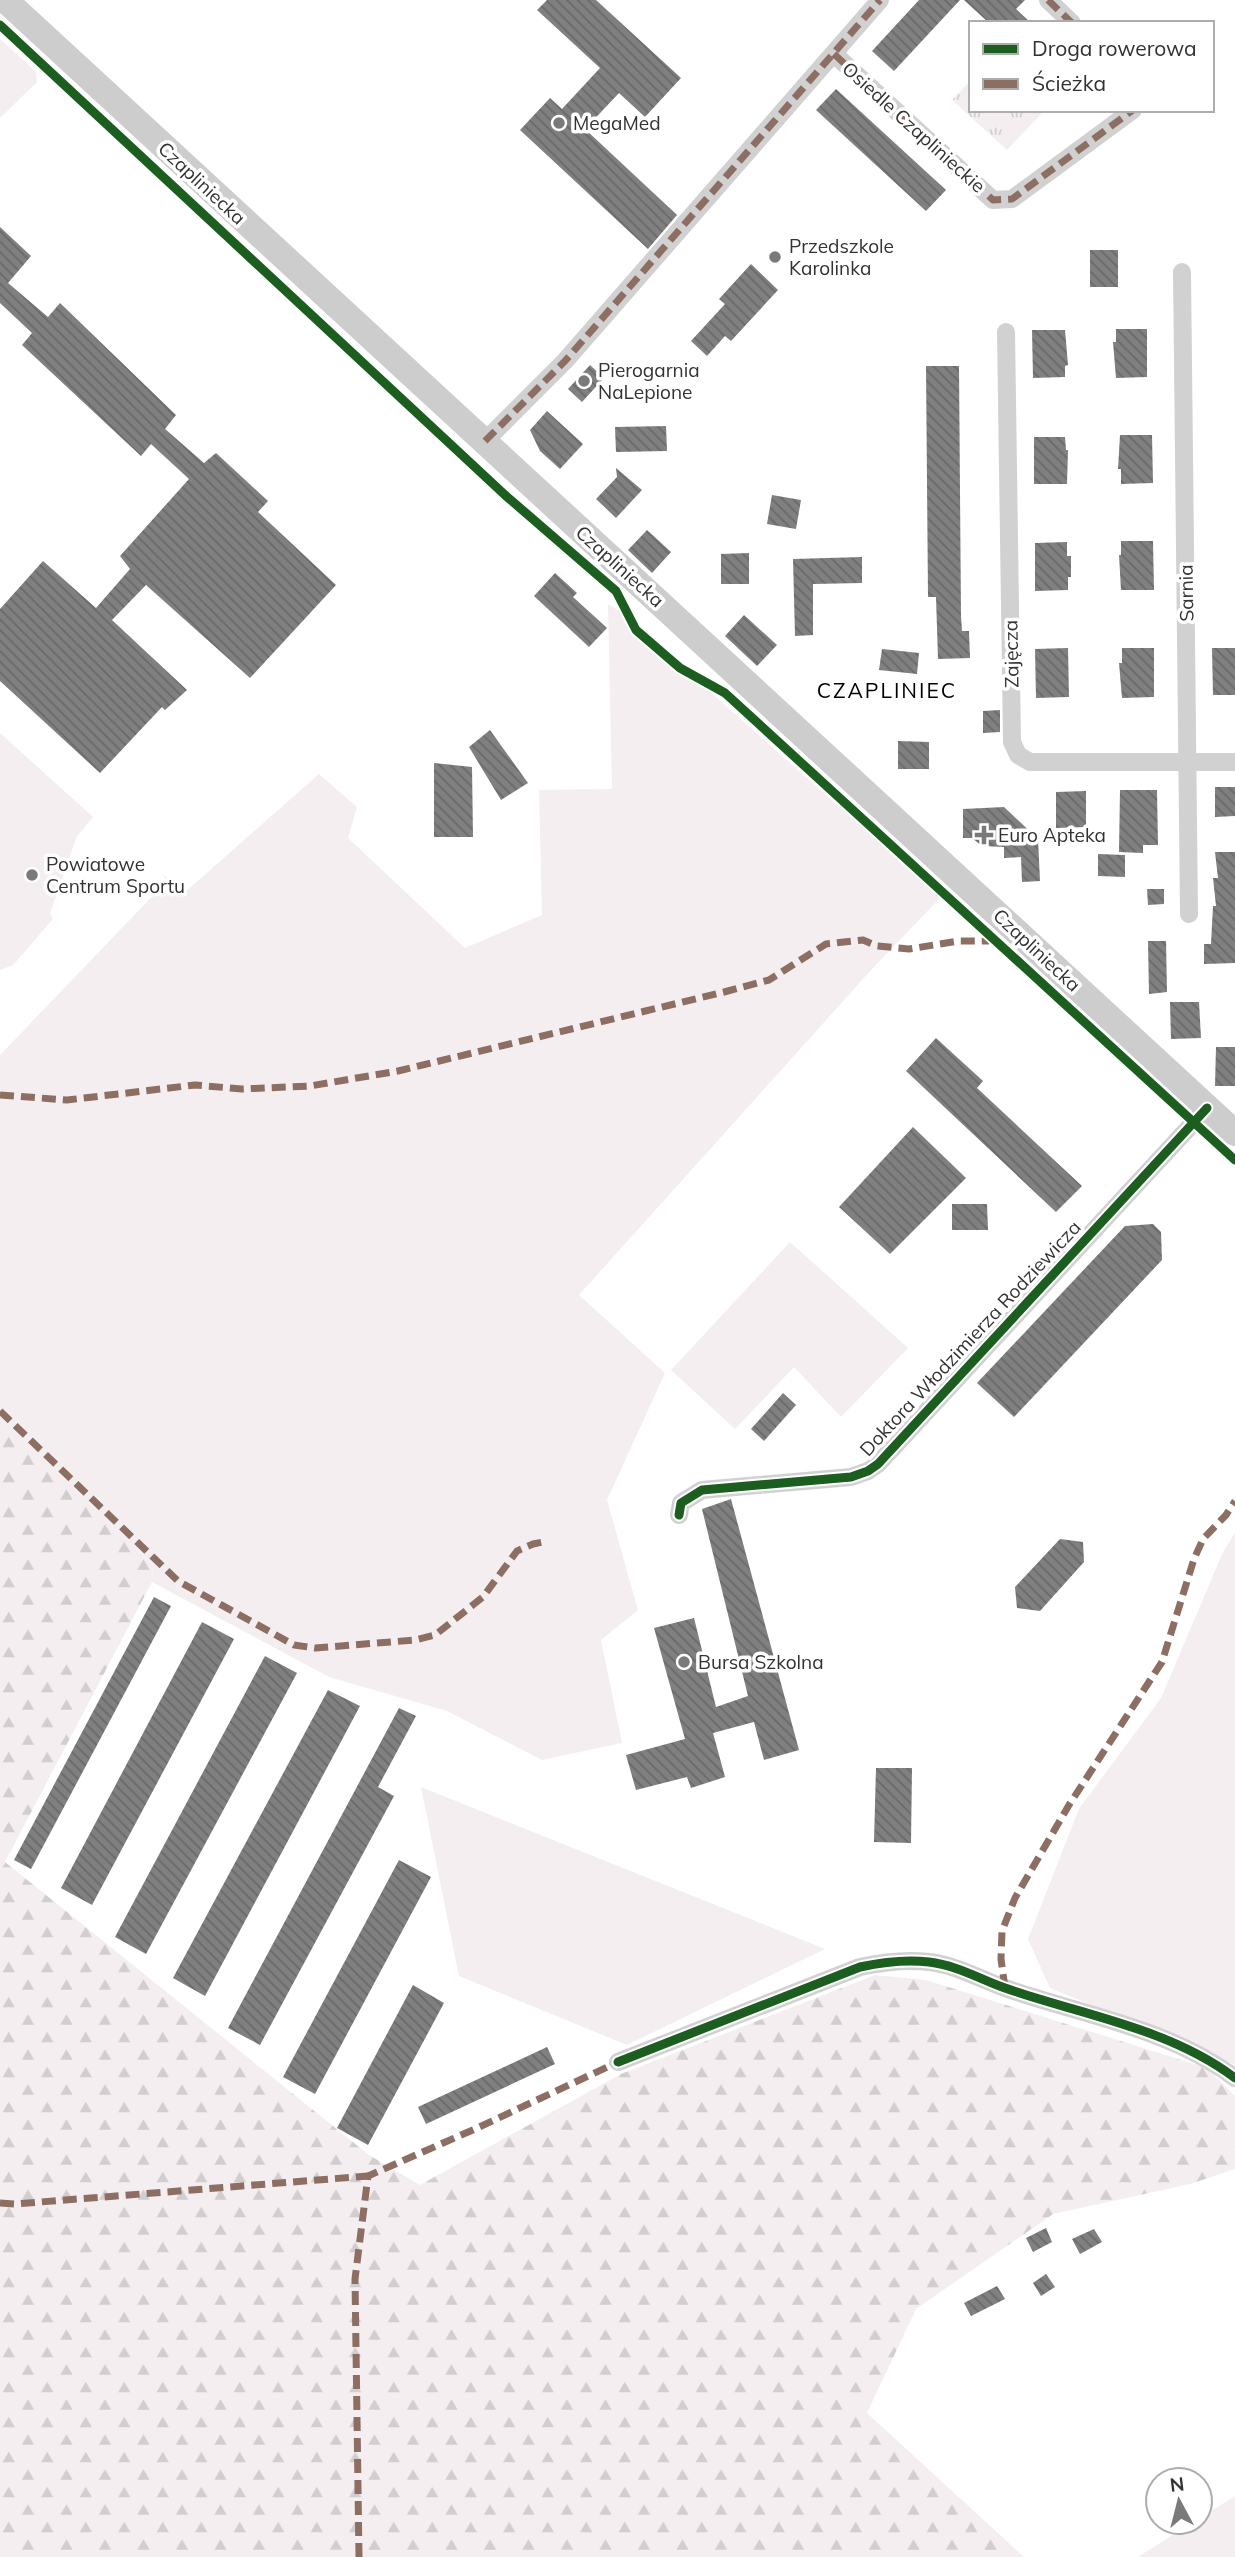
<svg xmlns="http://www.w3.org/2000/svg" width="1235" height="2557" font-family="Mulish,sans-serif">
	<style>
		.grass { fill: #f5eef1 }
		.forest { fill: url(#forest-firs) }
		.park { fill: url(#park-tufts) }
		.building { fill: url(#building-back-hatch) }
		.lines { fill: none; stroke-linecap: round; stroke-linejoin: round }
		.street { stroke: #d1d1d1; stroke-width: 18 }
		.secondary { stroke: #cdcdcd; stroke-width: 26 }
		.quiet { stroke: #8d6e63; stroke-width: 7; stroke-dasharray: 14 7; stroke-linecap: butt }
		.cycleway-casing { stroke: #fff; stroke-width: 13 }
		.cycleway { stroke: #1b5e20; stroke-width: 9 }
		.poi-dot { fill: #7a7a7a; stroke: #fff; stroke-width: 2.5 }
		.labels { text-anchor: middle; stroke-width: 7; stroke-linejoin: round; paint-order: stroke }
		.poi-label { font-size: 19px; fill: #323232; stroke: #fff; text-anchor: start }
		.street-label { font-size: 19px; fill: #323232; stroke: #fff }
		.neighbourhood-label { font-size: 21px; letter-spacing: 2px; fill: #000; stroke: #fff }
	</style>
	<defs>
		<pattern id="forest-firs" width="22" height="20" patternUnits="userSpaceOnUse" patternTransform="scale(1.75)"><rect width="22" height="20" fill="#f5eef1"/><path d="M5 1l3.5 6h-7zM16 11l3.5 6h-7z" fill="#d2cdcf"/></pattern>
		<pattern id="park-tufts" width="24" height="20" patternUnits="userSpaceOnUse" patternTransform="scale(1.75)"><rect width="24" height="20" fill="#f5eef1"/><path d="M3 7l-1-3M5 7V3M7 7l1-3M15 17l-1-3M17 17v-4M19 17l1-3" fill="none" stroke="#d2cdcf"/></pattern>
		<pattern id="building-back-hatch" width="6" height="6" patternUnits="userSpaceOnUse" patternTransform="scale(1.75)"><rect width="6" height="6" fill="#808080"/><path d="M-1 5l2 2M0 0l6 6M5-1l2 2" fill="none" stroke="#696969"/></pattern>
	</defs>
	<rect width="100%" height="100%" fill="#fff"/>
	<g class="grass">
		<polygon points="0,39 36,72 37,82 0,118"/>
		<polygon points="608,604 626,615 634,631 678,669 699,682 941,897 872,969 579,1295 665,1373 607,1500 638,1610 601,1640 622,1743 542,1760 447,1711 329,1677 152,1582 153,1566 0,1415 0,1055 167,881 162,874 184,893 319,774 357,807 348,838 465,948 542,915 539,790 612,789"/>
		<polygon points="0,733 93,817 77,836 50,914 53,919 13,965 0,970"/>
		<polygon points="790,1242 908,1348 841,1417 794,1367 735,1429 671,1370"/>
		<polygon points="1235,1533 1235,2065 1050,1988 1028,1939 1079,1809 1161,1698 1223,1552"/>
		<polygon points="421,1787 825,1949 627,2045 459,1976"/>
		<polygon points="1235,2496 1235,2557 1138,2557 1193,2522 1200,2522 1200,2518"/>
	</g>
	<polygon class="forest" points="0,1415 153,1566 152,1582 5,1862 369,2155 420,2185 621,2074 875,1975 926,1980 1207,2068 1235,2096 1235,2169 1190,2184 1053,2214 916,2309 867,2413 1024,2557 0,2557"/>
	<polygon class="park" points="967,84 971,88 971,110 1039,110 1042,113 1007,150 952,100"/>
	<g class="building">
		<polygon points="547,0 596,0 681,78 645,117 619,93 585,129 677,215 648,249 520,130 550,98 562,109 600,68 537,10"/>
		<polygon points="919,0 960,0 894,71 872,51"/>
		<polygon points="964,0 1025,0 1016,9 1031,23 989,23"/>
		<polygon points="836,89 946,190 926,211 816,110"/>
		<polygon points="0,227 31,256 8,283 48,317 60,303 176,415 165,429 204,463 216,453 268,501 258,512 336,585 250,678 146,585 112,620 187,690 165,710 162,707 100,773 0,681 0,609 43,561 96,608 130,569 120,556 189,479 151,444 141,456 22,345 32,333 0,303"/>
		<rect x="1090" y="250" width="28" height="37"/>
		<polygon points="751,264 778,290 731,341 725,336 707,356 691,341 725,304 719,299"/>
		<polygon points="1116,329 1147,329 1147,377 1116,378 1113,342 1116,342"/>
		<polygon points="1032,330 1065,330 1068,365 1065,366 1065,377 1033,378"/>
		<polygon points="590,365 604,378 582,402 568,389"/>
		<polygon points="926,366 959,366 961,616 962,631 969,631 970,658 938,659 936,597 928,597"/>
		<polygon points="547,411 583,444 560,469 540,451 530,430"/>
		<polygon points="666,426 667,451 616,452 615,427"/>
		<polygon points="1120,435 1152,435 1153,483 1121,484 1121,469 1118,469"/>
		<polygon points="1034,437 1065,437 1066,450 1068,450 1067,484 1034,484"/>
		<polygon points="616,468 642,490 616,518 596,499 617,477"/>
		<polygon points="772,495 801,500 796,529 767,524"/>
		<polygon points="647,530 671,552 652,573 628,550"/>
		<polygon points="1121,541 1153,541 1154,590 1121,590 1119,555 1121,555"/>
		<polygon points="1067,542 1067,556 1071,556 1071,577 1068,577 1068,590 1035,591 1035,543"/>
		<polygon points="749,553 749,584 721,584 721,554"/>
		<polygon points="862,557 862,583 813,584 813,635 795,636 793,559"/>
		<polygon points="555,573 577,593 573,597 607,628 589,647 534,596"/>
		<polygon points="744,615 777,645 757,666 725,636"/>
		<polygon points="1068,648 1069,697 1036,698 1035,649"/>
		<polygon points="1122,648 1154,648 1154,697 1122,698 1119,663 1122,663"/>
		<polygon points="1212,648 1235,648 1235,695 1213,695"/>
		<polygon points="882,649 919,653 917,674 879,670"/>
		<polygon points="1000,710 1000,732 983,733 983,711"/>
		<polygon points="490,730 528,783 501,800 469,747"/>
		<polygon points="898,741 929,742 929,769 898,769"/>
		<polygon points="434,763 472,767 473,837 434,837"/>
		<polygon points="1215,787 1235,787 1235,816 1215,817"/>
		<polygon points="1120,790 1157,790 1158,845 1143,845 1143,853 1119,852"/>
		<polygon points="1086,791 1086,827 1056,828 1056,792"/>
		<polygon points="1004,807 1038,839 1040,881 1022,882 1021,857 1004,858 1004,847 982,846 972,838 963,838 963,809"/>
		<polygon points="1215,852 1235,852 1235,963 1204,964 1204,944 1211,944 1213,906 1216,906 1213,878 1218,878"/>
		<polygon points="1098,854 1125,855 1125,877 1098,876"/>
		<polygon points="1147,889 1164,889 1164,904 1148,905"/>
		<polygon points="1148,941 1166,941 1167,992 1149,994"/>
		<polygon points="1170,1002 1199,1002 1201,1038 1171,1039"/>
		<polygon points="936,1038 983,1081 977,1088 1082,1186 1056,1212 906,1071"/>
		<polygon points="1216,1047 1235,1047 1235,1086 1215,1086"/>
		<polygon points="913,1127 966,1178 890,1254 839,1207"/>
		<polygon points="952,1204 987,1204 988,1230 952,1230"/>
		<polygon points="1153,1224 1161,1232 1162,1260 1014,1417 977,1383 1125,1226"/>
		<polygon points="783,1393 796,1405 764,1441 751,1429"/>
		<polygon points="731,1499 799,1750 764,1760 754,1722 713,1733 725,1777 691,1788 687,1777 636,1790 626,1755 685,1739 654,1628 694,1618 716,1707 748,1696 702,1509"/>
		<polygon points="1060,1539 1083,1542 1084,1562 1040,1611 1017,1608 1015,1587"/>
		<polygon points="154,1597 171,1606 31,1869 14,1860"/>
		<polygon points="202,1622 234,1639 92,1905 61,1888"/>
		<polygon points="265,1656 297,1673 146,1954 115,1937"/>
		<polygon points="328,1690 360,1706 205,1996 173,1978"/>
		<polygon points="399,1708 416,1716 378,1787 394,1796 260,2045 228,2028"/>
		<polygon points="876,1768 912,1768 911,1843 874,1842"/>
		<polygon points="399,1860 431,1877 315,2094 283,2077"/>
		<polygon points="413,1985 444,2003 368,2145 337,2128"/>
		<polygon points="547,2047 555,2064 426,2124 418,2107"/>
		<polygon points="1046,2228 1052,2242 1033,2252 1026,2238"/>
		<polygon points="1094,2229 1102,2242 1080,2254 1072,2239"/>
		<polygon points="1046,2274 1055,2287 1041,2296 1033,2283"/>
		<polygon points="997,2286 1005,2299 971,2316 964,2303"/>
	</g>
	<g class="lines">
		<g class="street">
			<polyline points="1048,0 1072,23"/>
			<polyline points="834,54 993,200 1012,199 1133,110"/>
			<polyline points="1182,272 1189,914"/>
			<polyline points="1006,332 1012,742 1018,755 1030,762 1235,762"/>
			<polyline points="485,441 565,361 880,0"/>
			<polyline points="679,1515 681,1503 702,1490 851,1477 868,1471 878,1464 1207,1108"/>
			<path d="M618,2062l242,-95c23,-5 45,-8 69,-5 27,3 51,17 76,26 77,27 164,40 230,90"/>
		</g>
		<polyline class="secondary" points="5,0 1235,1133"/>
		<g class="quiet">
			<polyline points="1048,0 1072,23"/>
			<polyline points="834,54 993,200 1012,199 1133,110"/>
			<polyline points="485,441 565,361 880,0"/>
			<polyline points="0,1095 67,1100 195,1085 242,1089 310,1086 398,1071 724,992 769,980 826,944 863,940 877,946 909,949 959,941 989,941"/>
			<polyline points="0,1411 178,1581 294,1645 315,1648 415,1640 435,1635 483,1597 517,1551 533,1544 543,1542"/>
			<polyline points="1005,1988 1001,1959 1002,1931 1015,1898 1069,1805 1162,1662 1194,1559 1203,1539 1226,1515 1235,1501"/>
			<polyline points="0,2203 15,2204 368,2176"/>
			<polyline points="359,2557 355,2279 368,2176 475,2129 618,2062"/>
		</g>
		<defs>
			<g id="cycleway">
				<polyline points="0,25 505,495 616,591 636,630 680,668 725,693 1235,1160"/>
				<polyline points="679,1515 681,1503 702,1490 851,1477 868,1471 878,1464 1207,1108"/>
				<path d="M618,2062l242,-95c23,-5 45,-8 69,-5 27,3 51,17 76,26 77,27 164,40 230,90"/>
			</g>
		</defs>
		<use href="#cycleway" class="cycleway-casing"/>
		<use href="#cycleway" class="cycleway"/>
	</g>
	<g class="poi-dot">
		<circle cx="559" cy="123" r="7"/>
		<circle cx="775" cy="257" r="7"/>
		<circle cx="584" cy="381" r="7"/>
		<path d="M980.5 824.5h7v7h7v7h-7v7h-7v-7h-7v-7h7z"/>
		<circle cx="32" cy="875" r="7"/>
		<circle cx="684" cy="1662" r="7"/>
	</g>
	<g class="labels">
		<g class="poi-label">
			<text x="573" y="130">MegaMed</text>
			<text x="789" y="253">Przedszkole<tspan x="789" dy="22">Karolinka</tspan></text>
			<text x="598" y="377">Pierogarnia<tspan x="598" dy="22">NaLepione</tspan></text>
			<text x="998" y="842">Euro Apteka</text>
			<text x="46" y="871">Powiatowe<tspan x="46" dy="22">Centrum Sportu</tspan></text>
			<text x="698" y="1669">Bursa Szkolna</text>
		</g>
		<g class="street-label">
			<text transform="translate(914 127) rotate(42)" y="7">Osiedle Czaplinieckie</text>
			<text transform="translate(202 183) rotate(43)" y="7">Czapliniecka</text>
			<text transform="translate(620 566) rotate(42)" y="7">Czapliniecka</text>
			<text transform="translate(1186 593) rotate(-91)" y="7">Sarnia</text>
			<text transform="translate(1011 654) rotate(-91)" y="7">Zajęcza</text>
			<text transform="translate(1037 950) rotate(43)" y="7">Czapliniecka</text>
			<text transform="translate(970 1338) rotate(-47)" y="7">Doktora Włodzimierza Rodziewicza</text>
		</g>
		<g class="neighbourhood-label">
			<text x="887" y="698">CZAPLINIEC</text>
		</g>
	</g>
	<rect x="969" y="21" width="245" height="91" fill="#ffffff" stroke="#adadad" stroke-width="2"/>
	<rect x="983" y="44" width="35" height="10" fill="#1b5e20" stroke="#adadad" stroke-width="2"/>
	<text x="1032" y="56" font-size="21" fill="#323232">Droga rowerowa</text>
	<rect x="983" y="79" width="35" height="10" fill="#8d6e63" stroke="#adadad" stroke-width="2"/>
	<text x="1032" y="91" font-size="21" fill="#323232">Ścieżka</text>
	<g transform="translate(1179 2501) rotate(353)"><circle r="33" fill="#ffffff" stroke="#adadad" stroke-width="2"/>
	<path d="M0-5L12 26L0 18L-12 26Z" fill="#7a7a7a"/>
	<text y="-10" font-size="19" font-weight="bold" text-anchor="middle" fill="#323232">N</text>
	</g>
</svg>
